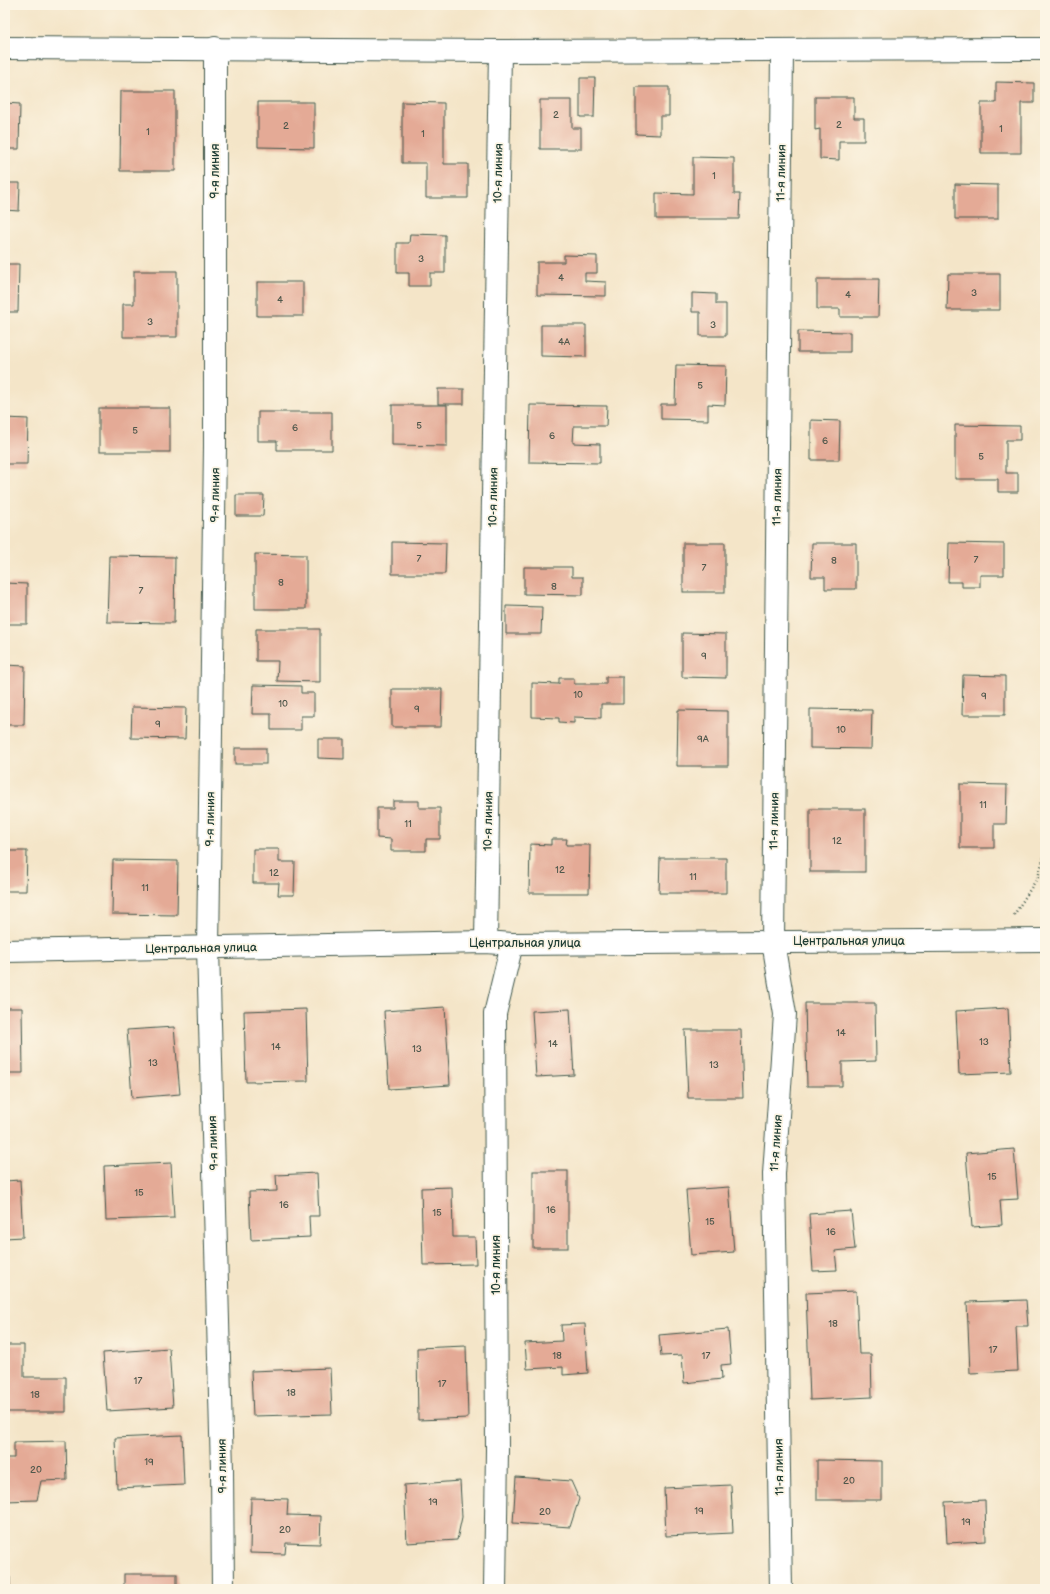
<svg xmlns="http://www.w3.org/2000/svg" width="1050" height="1594" font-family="'Balsamiq Sans',sans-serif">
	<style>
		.building { fill: #e4aa96 }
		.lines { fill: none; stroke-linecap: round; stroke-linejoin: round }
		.minor-casing { stroke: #3f564a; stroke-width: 24 }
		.path { stroke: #3f564a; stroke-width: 2.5; stroke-dasharray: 1 3; stroke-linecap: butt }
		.minor { stroke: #fff; stroke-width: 22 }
		.labels { text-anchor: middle; stroke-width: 3.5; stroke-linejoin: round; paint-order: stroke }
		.number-label { font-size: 10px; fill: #50584c }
		.street-label { font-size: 12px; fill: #1f3d34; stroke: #fcf5e5 }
	</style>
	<rect width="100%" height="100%" fill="#fcf5e5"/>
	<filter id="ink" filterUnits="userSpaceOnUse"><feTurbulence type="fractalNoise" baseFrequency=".025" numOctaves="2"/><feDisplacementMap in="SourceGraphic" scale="8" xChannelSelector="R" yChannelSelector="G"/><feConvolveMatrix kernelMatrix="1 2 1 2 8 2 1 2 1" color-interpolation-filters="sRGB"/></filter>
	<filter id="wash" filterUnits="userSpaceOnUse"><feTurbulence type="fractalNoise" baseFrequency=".012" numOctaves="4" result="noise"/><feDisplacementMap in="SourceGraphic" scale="16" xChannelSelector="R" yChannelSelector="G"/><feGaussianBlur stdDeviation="0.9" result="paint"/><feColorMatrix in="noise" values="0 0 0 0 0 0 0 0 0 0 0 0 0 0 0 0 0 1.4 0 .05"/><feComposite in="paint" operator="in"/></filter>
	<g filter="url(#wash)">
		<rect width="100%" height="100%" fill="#f4e5c8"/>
		<g id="blocks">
			<g class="building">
				<polygon points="580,78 595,78 594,117 580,117"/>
				<polygon points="996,82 1034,83 1034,103 1021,103 1021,153 981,153 981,103 996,103"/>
				<polygon points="636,87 669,87 669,116 660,116 660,135 636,134"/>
				<polygon points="121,91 175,91 175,171 120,171"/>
				<polygon points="815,97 854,97 854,118 864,118 864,141 839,141 839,160 820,159 820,129 815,130"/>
				<polygon points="540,100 572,100 572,128 581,128 581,149 540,149"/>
				<polygon points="258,102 314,102 314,148 258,147"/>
				<polygon points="402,102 444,103 444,164 468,164 468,198 426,198 426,163 402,163"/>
				<polygon points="5,103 20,104 19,149 5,149"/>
				<polygon points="693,157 734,158 734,194 740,194 739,219 656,219 656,193 693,194"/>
				<polygon points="5,183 20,183 19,211 5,210"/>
				<polygon points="955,184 998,185 998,219 955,219"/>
				<polygon points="410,234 445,235 445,273 430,273 430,286 409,286 409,273 397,273 397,243 409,243"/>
				<polygon points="564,255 597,256 597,273 585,273 585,281 606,282 606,296 537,295 537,262 564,262"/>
				<polygon points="5,264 19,264 18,312 5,312"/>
				<polygon points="134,271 177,271 177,337 123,337 123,304 134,304"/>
				<polygon points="948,274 1000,274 1000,310 947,310"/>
				<polygon points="817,279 879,279 878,317 840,317 840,309 817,309"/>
				<rect x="257" y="282" width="46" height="34"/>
				<polygon points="692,293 716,294 716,304 726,304 726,336 700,336 700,312 692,312"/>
				<polygon points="541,325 586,325 586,357 541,356"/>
				<polygon points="798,331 850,332 850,352 798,352"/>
				<polygon points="676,365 726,366 725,405 708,404 708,420 661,419 661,404 675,404"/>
				<rect x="438" y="389" width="26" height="15"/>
				<polygon points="392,405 447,405 447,446 392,445"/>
				<polygon points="530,405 607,406 606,426 574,426 573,443 600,444 600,463 529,462"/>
				<rect x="99" y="408" width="71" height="44"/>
				<polygon points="258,412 332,412 332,450 277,450 277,441 258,441"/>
				<polygon points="5,418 28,419 27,464 5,464"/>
				<polygon points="811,420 840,421 839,460 811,460"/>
				<polygon points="955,425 1020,426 1020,440 1006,440 1006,473 1018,473 1018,492 998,492 998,479 955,479"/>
				<polygon points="236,495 264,495 263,516 236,516"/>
				<polygon points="392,542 446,543 445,574 392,574"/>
				<rect x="683" y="543" width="42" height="49"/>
				<polygon points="812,543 856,543 856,589 825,589 825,577 811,577"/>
				<polygon points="949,543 1004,544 1004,575 980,575 980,587 962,587 962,582 948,582"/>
				<polygon points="255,554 306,555 306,609 255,609"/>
				<polygon points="109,556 175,557 174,623 107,622"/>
				<polygon points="524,567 572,567 572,577 583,577 583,595 524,594"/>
				<polygon points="5,583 27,584 27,624 5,624"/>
				<polygon points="506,606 542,607 541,634 506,634"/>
				<polygon points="256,629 320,629 320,682 277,681 278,661 256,661"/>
				<polygon points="682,633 726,634 726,678 682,677"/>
				<polygon points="5,665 25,666 24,725 5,725"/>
				<polygon points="963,675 1005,676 1005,715 962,715"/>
				<polygon points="606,677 623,677 623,704 601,704 601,718 574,717 574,723 559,722 559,718 532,717 532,683 559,684 559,678 574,678 574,684 606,684"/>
				<polygon points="253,685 301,686 301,693 314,693 314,716 301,716 301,730 271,730 271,714 252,714"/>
				<polygon points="392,689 442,689 441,727 392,727"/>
				<polygon points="132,707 186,708 185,739 131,738"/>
				<polygon points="810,709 872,710 871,749 810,748"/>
				<polygon points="678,710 728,711 728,766 677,766"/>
				<polygon points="318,739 344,739 344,759 318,758"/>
				<rect x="235" y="748" width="31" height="16"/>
				<polygon points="960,784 1007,785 1006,824 994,824 994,848 960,848"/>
				<polygon points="393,801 419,801 419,808 440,808 440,839 426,839 426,851 391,851 391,839 377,838 377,808 393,808"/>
				<rect x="810" y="809" width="55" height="63"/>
				<polygon points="551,839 567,839 566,845 590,845 589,893 529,893 530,844 551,845"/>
				<polygon points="253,849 279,849 279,862 295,862 294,895 278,895 279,883 253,883"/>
				<polygon points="5,851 27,851 26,891 5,891"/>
				<polygon points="660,858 726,858 726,893 659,893"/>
				<polygon points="113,860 178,861 177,915 112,914"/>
				<polygon points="805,1003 875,1003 876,1061 842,1062 842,1086 807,1086"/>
				<polygon points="445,1007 450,1085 389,1089 384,1011"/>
				<polygon points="5,1008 22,1008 23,1073 5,1073"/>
				<polygon points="1008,1008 1011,1072 959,1074 956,1011"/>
				<polygon points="306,1009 308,1081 246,1082 244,1011"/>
				<polygon points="570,1009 574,1075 536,1077 532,1011"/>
				<polygon points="174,1027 180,1094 132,1098 127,1030"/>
				<polygon points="685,1030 741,1030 743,1098 688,1098"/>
				<polygon points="1014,1149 1018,1199 1000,1200 1002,1225 972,1227 966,1153"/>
				<polygon points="171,1163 174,1218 106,1220 104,1166"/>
				<rect x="533" y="1171" width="35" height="77"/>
				<polygon points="317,1173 319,1216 309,1216 310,1237 251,1240 249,1192 277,1191 276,1175"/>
				<polygon points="20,1180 23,1237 5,1238 5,1181"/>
				<polygon points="452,1187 453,1237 475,1237 476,1264 423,1265 421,1188"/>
				<polygon points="729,1187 734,1252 691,1255 686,1190"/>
				<polygon points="851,1211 855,1249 835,1251 837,1270 813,1271 809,1214"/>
				<polygon points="856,1291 859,1354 871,1354 872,1397 810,1400 806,1293"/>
				<polygon points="1026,1300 1028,1326 1016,1326 1018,1371 970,1373 967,1302"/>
				<polygon points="585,1324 588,1373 563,1375 563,1367 527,1369 525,1343 562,1341 561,1325"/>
				<polygon points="728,1329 731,1364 721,1365 722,1379 684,1383 682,1355 661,1356 659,1335"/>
				<polygon points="5,1345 24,1345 24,1377 66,1377 66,1412 5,1412"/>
				<polygon points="466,1346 468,1418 418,1420 417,1348"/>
				<polygon points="169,1348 173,1407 107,1411 103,1353"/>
				<polygon points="330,1368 332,1414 253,1416 251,1371"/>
				<polygon points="182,1435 184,1485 117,1488 115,1438"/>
				<polygon points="66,1441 67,1480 41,1481 37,1500 5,1501 5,1458 14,1458 14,1442"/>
				<polygon points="817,1460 882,1461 882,1500 817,1500"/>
				<polygon points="516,1477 571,1481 579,1499 570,1527 513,1523"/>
				<polygon points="460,1481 462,1517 457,1540 407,1543 404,1485"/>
				<polygon points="731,1485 733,1533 666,1536 664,1488"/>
				<polygon points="251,1498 288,1499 287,1515 321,1516 320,1544 286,1543 285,1554 250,1553"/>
				<polygon points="985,1500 986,1541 947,1543 945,1502"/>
				<rect x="124" y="1574" width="53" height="15"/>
				<polygon points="10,1577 10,1589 5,1589 5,1578"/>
			</g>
		</g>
	</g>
	<g filter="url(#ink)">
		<use href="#blocks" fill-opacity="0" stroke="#3f564a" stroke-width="1"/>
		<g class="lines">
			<defs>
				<g id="minor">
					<polyline points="5,48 500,51 1045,49"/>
					<polyline points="215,48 215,446 208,948 222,1470 223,1589"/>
					<polyline points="486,942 500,51"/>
					<polyline points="5,951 486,942 512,944 1045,940"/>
					<polyline points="495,1589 497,1450 495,1014 512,944"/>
					<polyline points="781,1589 774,1174 785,1014 773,942 782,51"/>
				</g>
			</defs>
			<use href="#minor" class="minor-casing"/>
			<polyline class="path" points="1014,915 1038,877 1045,853"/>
			<use href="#minor" class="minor"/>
		</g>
	</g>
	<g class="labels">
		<g class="number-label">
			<text x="556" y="118">2</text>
			<text x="839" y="128">2</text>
			<text x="286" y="129">2</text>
			<text x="1001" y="132">1</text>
			<text x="148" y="135">1</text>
			<text x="423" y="137">1</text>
			<text x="714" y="179">1</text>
			<text x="421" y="262">3</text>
			<text x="561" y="281">4</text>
			<text x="974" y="296">3</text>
			<text x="848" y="298">4</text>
			<text x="280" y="303">4</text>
			<text x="150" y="325">3</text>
			<text x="713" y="328">3</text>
			<text x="564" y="345">4А</text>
			<text x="700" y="389">5</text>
			<text x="419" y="429">5</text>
			<text x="295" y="431">6</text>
			<text x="135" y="434">5</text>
			<text x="552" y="439">6</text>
			<text x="825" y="444">6</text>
			<text x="981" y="460">5</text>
			<text x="419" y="562">7</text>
			<text x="976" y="563">7</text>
			<text x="834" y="564">8</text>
			<text x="704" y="571">7</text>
			<text x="281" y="586">8</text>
			<text x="554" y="590">8</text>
			<text x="141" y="594">7</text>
			<text x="704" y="659">9</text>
			<text x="578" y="698">10</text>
			<text x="984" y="699">9</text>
			<text x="283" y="707">10</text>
			<text x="417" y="712">9</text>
			<text x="158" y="727">9</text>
			<text x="841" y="733">10</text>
			<text x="703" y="742">9А</text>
			<text x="983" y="808">11</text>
			<text x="408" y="827">11</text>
			<text x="837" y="844">12</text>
			<text x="560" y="873">12</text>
			<text x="274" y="876">12</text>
			<text x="693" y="880">11</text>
			<text x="145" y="891">11</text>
			<text x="841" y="1036">14</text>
			<text x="984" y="1045">13</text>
			<text x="553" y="1047">14</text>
			<text x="276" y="1050">14</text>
			<text x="417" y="1052">13</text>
			<text x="153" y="1066">13</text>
			<text x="714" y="1068">13</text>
			<text x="992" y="1180">15</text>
			<text x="139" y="1196">15</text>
			<text x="284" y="1208">16</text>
			<text x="551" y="1213">16</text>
			<text x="437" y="1216">15</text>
			<text x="710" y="1225">15</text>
			<text x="831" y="1235">16</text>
			<text x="833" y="1327">18</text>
			<text x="993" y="1353">17</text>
			<text x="557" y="1359">18</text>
			<text x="706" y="1359">17</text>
			<text x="138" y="1384">17</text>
			<text x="442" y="1387">17</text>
			<text x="291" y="1396">18</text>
			<text x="35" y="1398">18</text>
			<text x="149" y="1465">19</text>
			<text x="36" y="1473">20</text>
			<text x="849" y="1484">20</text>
			<text x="433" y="1505">19</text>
			<text x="699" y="1514">19</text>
			<text x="545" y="1515">20</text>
			<text x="966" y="1525">19</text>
			<text x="285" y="1533">20</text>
		</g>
		<g class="street-label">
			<text transform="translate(215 171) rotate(-90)" y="4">9-я линия</text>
			<text transform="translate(498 173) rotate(-89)" y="4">10-я линия</text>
			<text transform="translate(781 173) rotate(-89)" y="4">11-я линия</text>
			<text transform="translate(215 495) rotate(-89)" y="4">9-я линия</text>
			<text transform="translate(493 497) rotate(-89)" y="4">10-я линия</text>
			<text transform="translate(777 497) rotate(-89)" y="4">11-я линия</text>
			<text transform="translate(210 819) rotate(-89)" y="4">9-я линия</text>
			<text transform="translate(488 821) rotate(-89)" y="4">10-я линия</text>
			<text transform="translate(774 821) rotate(-89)" y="4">11-я линия</text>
			<text x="849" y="945">Центральная улица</text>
			<text x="525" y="947">Центральная улица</text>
			<text transform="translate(201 948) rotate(-1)" y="4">Центральная улица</text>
			<text transform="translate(213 1143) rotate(-92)" y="4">9-я линия</text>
			<text transform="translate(776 1143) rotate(-86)" y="4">11-я линия</text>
			<text transform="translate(496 1265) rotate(-90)" y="4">10-я линия</text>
			<text transform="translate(222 1466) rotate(-91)" y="4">9-я линия</text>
			<text transform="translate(779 1467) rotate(-91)" y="4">11-я линия</text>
		</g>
	</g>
	<rect width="1050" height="1594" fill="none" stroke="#fcf5e5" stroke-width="20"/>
</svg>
